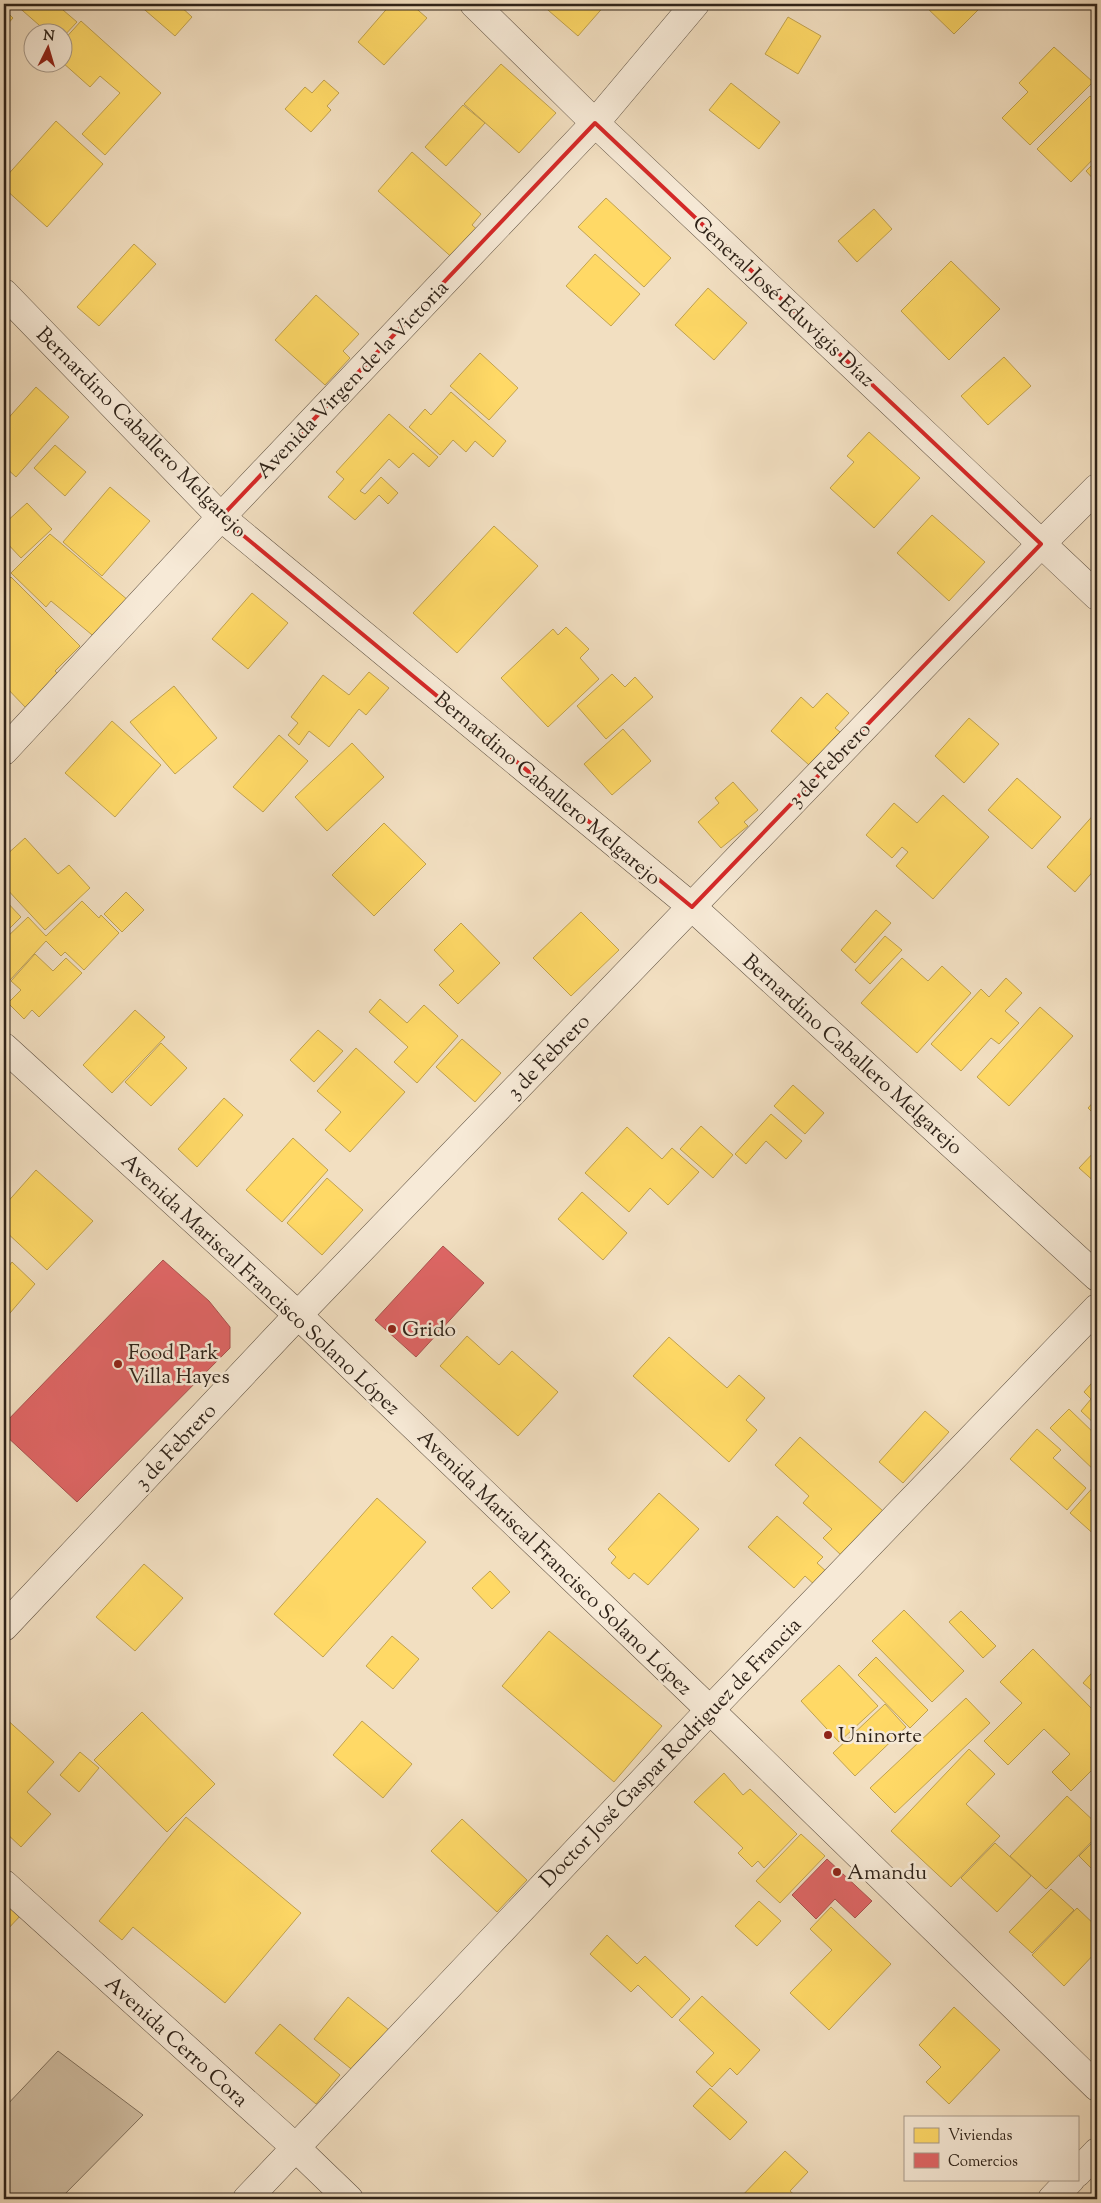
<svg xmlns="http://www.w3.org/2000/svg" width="1101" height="2203" font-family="'Sorts Mill Goudy',serif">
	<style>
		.grass { fill: #d1bfa4; stroke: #80715e }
		.homes { fill: #ffd966; stroke: #c1a24f }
		.shops { fill: #e06666; stroke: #ab524f }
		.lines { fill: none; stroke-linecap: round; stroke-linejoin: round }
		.street-casing { stroke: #605243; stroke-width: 29 }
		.street { stroke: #f7ead7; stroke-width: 28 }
		.marked { fill: none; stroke: #d62828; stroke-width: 4; stroke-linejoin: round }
		.poi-dot { fill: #8f2418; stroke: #f7ead7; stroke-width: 2 }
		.labels { text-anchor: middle; stroke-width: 5; stroke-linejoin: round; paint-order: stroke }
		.street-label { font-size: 21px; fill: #2f2319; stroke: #f7ead7 }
		.poi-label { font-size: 21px; fill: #2f2319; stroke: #f7ead7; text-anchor: start }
	</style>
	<rect width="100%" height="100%" fill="#f2dfc1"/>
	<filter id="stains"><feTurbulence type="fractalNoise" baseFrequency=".004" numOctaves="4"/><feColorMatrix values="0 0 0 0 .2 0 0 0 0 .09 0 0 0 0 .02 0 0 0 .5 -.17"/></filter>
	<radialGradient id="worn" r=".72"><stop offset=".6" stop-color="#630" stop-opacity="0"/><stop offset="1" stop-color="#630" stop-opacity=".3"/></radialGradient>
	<polygon class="grass" points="58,2051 143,2115 60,2199 4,2199 4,2108"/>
	<g class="homes">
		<polygon points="15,4 56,4 77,22 62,38 62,32 47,32"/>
		<polygon points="138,4 178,4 192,17 175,36"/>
		<polygon points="391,4 411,4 427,18 384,65 358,42"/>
		<polygon points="541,4 606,4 578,36"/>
		<polygon points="923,4 984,4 954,34"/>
		<polygon points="4,9 13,18 4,28"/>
		<polygon points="788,17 821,36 798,74 765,54"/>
		<polygon points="81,21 161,93 105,155 82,134 120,93 100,76 90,87 62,62 62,42"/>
		<polygon points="1054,47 1093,82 1030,145 1002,118 1028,92 1019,83"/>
		<polygon points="501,64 556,113 519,153 464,104"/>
		<polygon points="324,80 339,93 327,106 331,110 311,132 285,109 305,87 312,93"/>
		<polygon points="731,83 780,122 759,149 709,110"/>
		<polygon points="1090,96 1097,103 1097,155 1071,182 1037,149"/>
		<polygon points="463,105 485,123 446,166 425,147"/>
		<polygon points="56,121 103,164 47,227 4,188 4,179"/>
		<polygon points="412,152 481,214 472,225 483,235 457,262 378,191"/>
		<polygon points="1097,160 1097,183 1086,171"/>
		<polygon points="606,198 671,258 644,287 578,227"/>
		<polygon points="874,209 892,229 857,262 838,241"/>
		<polygon points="134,244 156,264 99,326 77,307"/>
		<polygon points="595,254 640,294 611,326 566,286"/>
		<polygon points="951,261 1000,309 949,360 901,311"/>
		<polygon points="708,288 747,323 714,360 675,325"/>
		<polygon points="316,295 359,334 343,351 350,358 325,385 275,340"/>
		<polygon points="480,353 518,388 489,420 450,386"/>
		<polygon points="1004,357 1031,386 988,425 961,396"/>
		<polygon points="36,387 69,417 16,477 4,466 4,423"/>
		<polygon points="451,392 506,441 493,457 475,441 466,452 453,440 440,455 409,427 425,409 431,415"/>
		<polygon points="389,414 438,457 429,467 413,453 399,468 389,459 360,491 365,494 381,477 398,493 388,504 379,495 355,520 328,497 344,479 336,472"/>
		<polygon points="869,432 920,478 874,528 830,488 854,462 847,456"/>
		<polygon points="55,445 86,472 65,496 34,468"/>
		<polygon points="110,487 150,521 102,576 63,542"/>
		<polygon points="27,503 52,529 21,558 4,540 4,524"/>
		<polygon points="932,515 985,562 949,601 897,553"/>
		<polygon points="494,526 538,566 457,653 413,613"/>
		<polygon points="50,534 129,601 97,639 51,601 46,607 11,573"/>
		<polygon points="11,577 80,646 55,671 60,676 27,709 4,685 4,584"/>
		<polygon points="252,593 288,623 248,669 212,639"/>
		<polygon points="566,627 589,649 580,658 599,679 548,727 501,678 553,629 558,635"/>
		<polygon points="369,672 389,688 366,715 359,709 329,747 309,731 299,745 288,735 298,723 291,717 323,675 349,695"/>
		<polygon points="612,674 625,687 635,677 653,697 606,739 577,706"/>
		<polygon points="174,686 217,738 175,774 130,722"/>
		<polygon points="827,693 849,713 835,728 840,732 809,765 771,731 801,697 813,708"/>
		<polygon points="969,718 999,744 964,783 935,756"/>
		<polygon points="112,721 161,765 115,817 65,773"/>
		<polygon points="623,729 651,761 612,795 584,764"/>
		<polygon points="279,735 308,761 263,812 233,787"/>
		<polygon points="352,743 384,777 327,831 295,797"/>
		<polygon points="1017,778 1061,817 1032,849 988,810"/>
		<polygon points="733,782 758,810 744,822 748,826 721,848 698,822 719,803 715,798"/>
		<polygon points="943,795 989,837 933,899 896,866 908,852 902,847 892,858 866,835 894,803 917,823"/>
		<polygon points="1097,811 1097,867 1075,892 1047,867"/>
		<polygon points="384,823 426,864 374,916 332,875"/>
		<polygon points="25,838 58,874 69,865 90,888 45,930 4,886 4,857"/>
		<polygon points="126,892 144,910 122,932 104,914"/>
		<polygon points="4,899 21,917 4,934"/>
		<polygon points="82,901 99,918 101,915 119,933 84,970 65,952 61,956 46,941 10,980 4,974 4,940 28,917 46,936"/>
		<polygon points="876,910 891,923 855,963 841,950"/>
		<polygon points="581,912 619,950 571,996 533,958"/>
		<polygon points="461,923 500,963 458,1004 439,985 454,971 434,950"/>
		<polygon points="885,936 902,950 870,984 855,970"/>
		<polygon points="35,954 53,971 66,958 82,973 39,1017 32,1010 24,1019 8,1003 21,990 11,981"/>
		<polygon points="902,958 928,981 942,966 971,993 917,1053 861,1003"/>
		<polygon points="1006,978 1022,993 1005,1011 1019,1023 999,1044 991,1038 961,1071 931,1044 981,989 989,997"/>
		<polygon points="380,999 407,1023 424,1005 458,1036 417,1083 394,1062 408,1047 369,1012"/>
		<polygon points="1040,1007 1073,1036 1009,1106 977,1077"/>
		<polygon points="135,1010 165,1037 112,1093 83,1065"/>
		<polygon points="318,1030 343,1051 314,1082 290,1060"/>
		<polygon points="462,1039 501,1073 475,1102 436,1067"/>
		<polygon points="161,1043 187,1068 151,1106 125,1082"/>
		<polygon points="356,1048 405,1092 350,1152 325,1130 341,1112 317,1091"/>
		<polygon points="793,1085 824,1113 805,1134 774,1106"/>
		<polygon points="224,1098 243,1115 197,1167 178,1149"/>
		<polygon points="1097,1098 1097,1117 1088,1108"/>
		<polygon points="771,1114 802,1141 786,1159 766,1141 746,1164 735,1154"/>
		<polygon points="701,1126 733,1155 713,1178 680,1149"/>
		<polygon points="627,1127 662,1159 672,1148 699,1172 668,1205 650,1188 629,1212 585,1173"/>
		<polygon points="293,1138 328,1170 282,1222 246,1190"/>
		<polygon points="1097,1149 1097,1184 1079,1168"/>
		<polygon points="36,1170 93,1221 47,1270 4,1230 4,1206"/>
		<polygon points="327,1178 363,1210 322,1255 287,1223"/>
		<polygon points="582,1192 627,1233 603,1260 558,1219"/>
		<polygon points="12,1262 35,1284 4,1320 4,1273"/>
		<polygon points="467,1336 499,1365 512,1351 558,1392 518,1436 440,1366"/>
		<polygon points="669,1337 727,1388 739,1375 765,1398 746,1420 757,1430 729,1462 633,1376"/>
		<polygon points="1097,1377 1097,1426 1081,1411 1091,1399 1084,1392"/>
		<polygon points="1069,1409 1097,1436 1097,1473 1050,1428"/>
		<polygon points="925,1411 949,1432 903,1483 879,1462"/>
		<polygon points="1037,1429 1061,1450 1053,1458 1086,1488 1067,1510 1010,1459"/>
		<polygon points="800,1437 883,1511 842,1556 823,1538 832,1529 803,1503 809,1496 775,1465"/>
		<polygon points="1097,1483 1097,1537 1070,1513"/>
		<polygon points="659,1493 699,1529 648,1585 634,1573 629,1579 611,1563 616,1557 608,1549"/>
		<polygon points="377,1498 426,1542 323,1657 274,1614"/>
		<polygon points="777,1516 823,1557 817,1563 829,1574 817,1587 805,1576 794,1588 748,1547"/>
		<polygon points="144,1564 183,1598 135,1651 96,1617"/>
		<polygon points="490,1571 510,1592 492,1609 472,1588"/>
		<polygon points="904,1610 964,1671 932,1702 872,1641"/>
		<polygon points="961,1611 996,1646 983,1658 949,1622"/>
		<polygon points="549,1631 662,1726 614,1782 502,1686"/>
		<polygon points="392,1636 419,1659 393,1689 366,1666"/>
		<polygon points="1033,1649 1097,1714 1097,1765 1071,1791 1052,1772 1070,1754 1044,1729 1008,1765 984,1741 1022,1703 1000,1682"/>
		<polygon points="876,1657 928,1710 910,1728 858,1675"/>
		<polygon points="839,1665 878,1706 839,1742 801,1701"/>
		<polygon points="1097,1667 1097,1695 1083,1683"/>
		<polygon points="966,1698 990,1723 895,1813 870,1788"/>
		<polygon points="885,1704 906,1727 855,1776 833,1753"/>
		<polygon points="142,1712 215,1784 167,1832 94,1760"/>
		<polygon points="4,1717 54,1762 27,1792 51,1814 21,1847 4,1831"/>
		<polygon points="362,1721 412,1764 383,1798 333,1755"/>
		<polygon points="969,1749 995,1774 966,1804 1000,1836 951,1887 891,1831"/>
		<polygon points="80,1752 99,1768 79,1792 60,1775"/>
		<polygon points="724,1773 743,1795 750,1789 797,1834 764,1868 758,1861 752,1867 738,1853 743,1848 694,1802"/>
		<polygon points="1067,1796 1097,1824 1097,1836 1046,1889 1010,1856"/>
		<polygon points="186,1817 301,1913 225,2003 133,1927 122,1940 99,1921"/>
		<polygon points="462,1819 527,1880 497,1912 431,1851"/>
		<polygon points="801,1834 825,1856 780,1903 756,1881"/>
		<polygon points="1097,1838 1097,1874 1079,1856"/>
		<polygon points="995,1843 1031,1876 997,1912 961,1878"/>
		<polygon points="1097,1881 1097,1894 1091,1888"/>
		<polygon points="1051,1889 1074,1910 1032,1953 1009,1932"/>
		<polygon points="4,1894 23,1913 4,1933"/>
		<polygon points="759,1901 781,1921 757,1946 735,1926"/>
		<polygon points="831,1907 891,1964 829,2030 790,1993 832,1950 810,1929"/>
		<polygon points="1077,1908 1097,1927 1097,1951 1064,1986 1032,1955"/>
		<polygon points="607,1935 637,1964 645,1956 690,1999 672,2018 638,1985 631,1992 590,1954"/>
		<polygon points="702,1996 760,2050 737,2075 730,2068 712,2087 696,2072 714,2053 679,2020"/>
		<polygon points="348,1997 389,2030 355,2072 314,2039"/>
		<polygon points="954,2007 1000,2050 949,2104 926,2082 941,2067 919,2045"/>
		<polygon points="280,2024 340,2075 316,2104 255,2053"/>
		<polygon points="710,2088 747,2122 730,2140 693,2106"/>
		<polygon points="785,2151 808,2172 790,2191 799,2199 739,2199"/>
	</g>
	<g class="shops">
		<polygon points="443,1246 484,1283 416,1357 375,1320"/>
		<polygon points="163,1260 209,1301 230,1327 230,1348 77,1502 4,1434 4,1424"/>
		<polygon points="827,1859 872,1901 855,1918 835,1899 816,1919 792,1895"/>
	</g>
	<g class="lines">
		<defs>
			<g id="street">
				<polyline points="474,4 595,123 1097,596"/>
				<polyline points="4,293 221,517 692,907 1097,1277"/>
				<polyline points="4,751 221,517 595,123 695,4"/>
				<polyline points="4,1047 298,1315 710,1710 1097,2087"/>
				<polyline points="4,1627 298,1315 1041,544 1097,488"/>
				<polyline points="4,1884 295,2147 349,2199"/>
				<polyline points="1077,2173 1097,2152"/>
				<polyline points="247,2199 710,1710 1097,1308"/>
				<polyline points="1052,2199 1071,2179"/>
			</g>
		</defs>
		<use href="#street" class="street-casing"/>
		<use href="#street" class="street"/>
	</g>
	<path class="marked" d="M595,123l446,421 -349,363 -471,-390z"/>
	<g class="poi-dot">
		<circle cx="392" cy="1329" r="5"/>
		<circle cx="118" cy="1364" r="5"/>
		<circle cx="828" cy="1735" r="5"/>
		<circle cx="837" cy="1872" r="5"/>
	</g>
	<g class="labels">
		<g class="street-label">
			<text transform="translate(784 301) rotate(43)" y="7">General José Eduvigis Díaz</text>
			<text transform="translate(352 379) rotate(-46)" y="7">Avenida Virgen de la Victoria</text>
			<text transform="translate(142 432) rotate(45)" y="7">Bernardino Caballero Melgarejo</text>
			<text transform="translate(829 764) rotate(-46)" y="7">3 de Febrero</text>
			<text transform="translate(548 788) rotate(40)" y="7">Bernardino Caballero Melgarejo</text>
			<text transform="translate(853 1054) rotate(42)" y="7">Bernardino Caballero Melgarejo</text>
			<text transform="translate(548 1056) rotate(-46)" y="7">3 de Febrero</text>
			<text transform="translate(261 1284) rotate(43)" y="7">Avenida Mariscal Francisco Solano López</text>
			<text transform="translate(175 1446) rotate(-47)" y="7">3 de Febrero</text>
			<text transform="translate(555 1562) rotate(44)" y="7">Avenida Mariscal Francisco Solano López</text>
			<text transform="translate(670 1752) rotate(-46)" y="7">Doctor José Gaspar Rodriguez de Francia</text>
			<text transform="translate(177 2041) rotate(42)" y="7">Avenida Cerro Cora</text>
		</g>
		<g class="poi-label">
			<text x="402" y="1336">Grido</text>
			<text x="128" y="1359">Food Park<tspan x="128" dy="24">Villa Hayes</tspan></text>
			<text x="838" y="1742">Uninorte</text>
			<text x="847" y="1879">Amandu</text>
		</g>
	</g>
	<rect width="1101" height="2203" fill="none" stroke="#f2dfc1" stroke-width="20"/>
	<rect x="5" y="5" width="1091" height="2193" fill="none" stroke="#2f2319" stroke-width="2.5"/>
	<rect x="10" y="10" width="1081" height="2183" fill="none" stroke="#2f2319"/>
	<rect x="904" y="2116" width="175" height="65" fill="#f7ead7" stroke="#a79a8b"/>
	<rect x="914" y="2128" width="25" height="15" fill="#ffd966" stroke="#a79a8b"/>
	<text x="948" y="2140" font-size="15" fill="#2f2319">Viviendas</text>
	<rect x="914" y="2153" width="25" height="15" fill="#e06666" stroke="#a79a8b"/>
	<text x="948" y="2166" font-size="15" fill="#2f2319">Comercios</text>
	<g transform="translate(48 48) rotate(5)"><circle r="24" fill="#f7ead7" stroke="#a79a8b"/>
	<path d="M0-4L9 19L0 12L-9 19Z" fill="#8f2418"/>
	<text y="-8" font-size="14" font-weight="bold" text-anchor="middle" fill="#2f2319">N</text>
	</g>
	<rect width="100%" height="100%" filter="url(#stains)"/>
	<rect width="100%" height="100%" fill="url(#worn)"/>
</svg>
